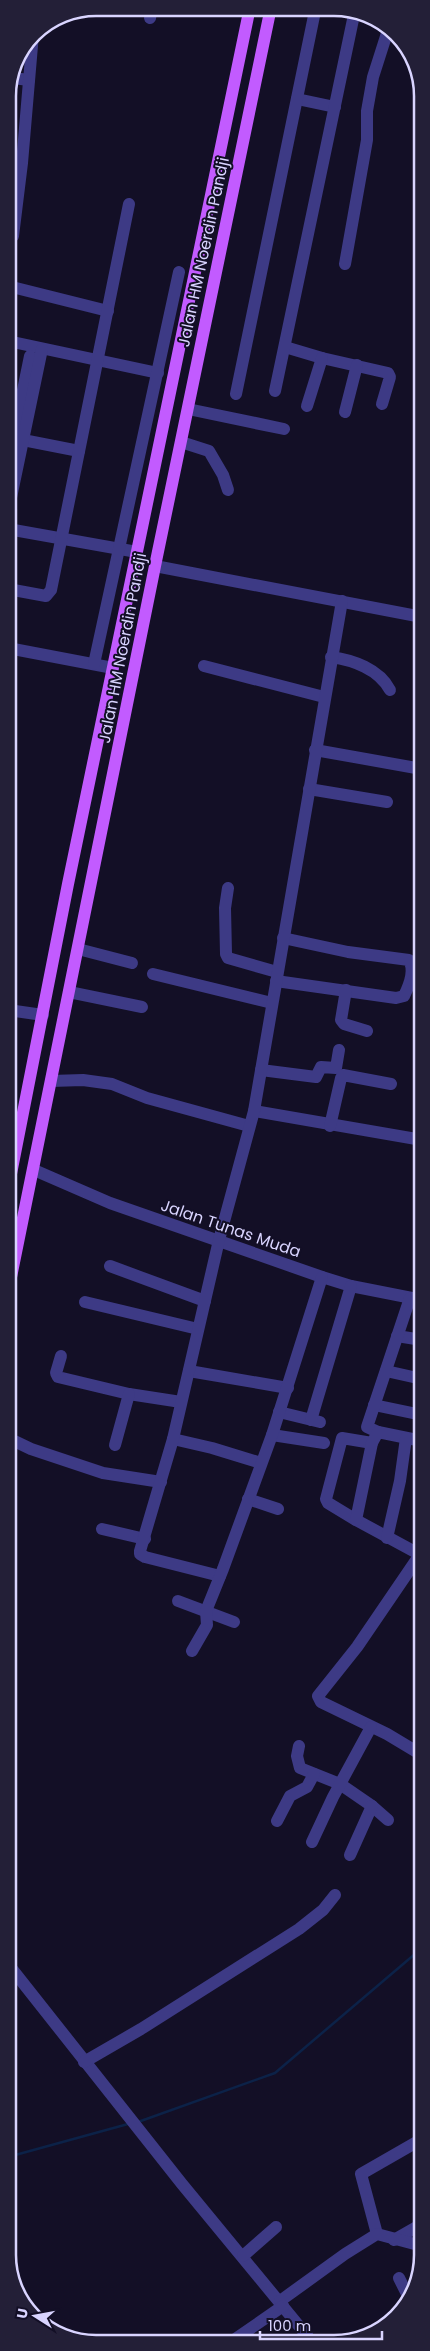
<svg xmlns="http://www.w3.org/2000/svg" width="430" height="2351" font-family="Poppins,sans-serif">
	<style>
		.lines { fill: none; stroke-linecap: round; stroke-linejoin: round }
		.stream { stroke: #0c2248; stroke-width: 2.5 }
		.minor { stroke: #3d3a85; stroke-width: 12 }
		.major { stroke: #c25bff; stroke-width: 12 }
		.labels { text-anchor: middle; stroke-width: 4; stroke-linejoin: round; paint-order: stroke }
		.street-label { font-size: 16px; fill: #d9d4ff; stroke: #130f26 }
		.rim { fill: none; stroke: #d9d4ff; stroke-width: 2.5 }
	</style>
	<rect width="100%" height="100%" fill="#130f26"/>
	<g class="lines">
		<g class="stream">
			<polyline points="138,2122 275,2073 422,1948"/>
			<polyline points="8,2157 128,2124"/>
		</g>
		<g class="minor">
			<polyline points="150,18 151,13"/>
			<polyline points="13,78 29,80"/>
			<polyline points="297,99 335,107"/>
			<polyline points="8,238 13,236 22,163 33,34"/>
			<polyline points="345,264 367,140 367,111 373,77 388,30"/>
			<polyline points="8,286 108,311"/>
			<polyline points="8,341 158,373"/>
			<polyline points="285,347 322,358 388,373 390,377 382,404"/>
			<polyline points="275,391 355,10"/>
			<polyline points="236,394 315,11"/>
			<polyline points="307,406 322,358"/>
			<polyline points="188,409 284,429"/>
			<polyline points="345,412 357,365"/>
			<polyline points="8,438 13,439 30,356"/>
			<polyline points="23,440 79,451"/>
			<polyline points="181,442 209,451 223,475 228,490"/>
			<polyline points="8,512 42,349"/>
			<polyline points="8,529 137,552"/>
			<polyline points="155,566 422,617"/>
			<polyline points="8,589 46,596 51,590 129,204"/>
			<polyline points="8,648 113,668"/>
			<path d="M331,657c22,3 48,12 59,33"/>
			<polyline points="94,664 179,272"/>
			<polyline points="204,666 324,697"/>
			<polyline points="315,750 416,768"/>
			<polyline points="309,789 387,802"/>
			<polyline points="228,888 225,908 226,954 228,958 277,972"/>
			<polyline points="78,949 132,963"/>
			<polyline points="153,974 272,1003"/>
			<path d="M276,981l120,17 8,-2c5,-10 11,-26 5,-36l-61,-8 -65,-14"/>
			<polyline points="346,990 341,1020 344,1024 367,1031"/>
			<polyline points="69,992 142,1007"/>
			<polyline points="8,1010 43,1015"/>
			<polyline points="261,1070 316,1077 321,1067 336,1068 339,1050"/>
			<polyline points="51,1081 83,1080 112,1084 147,1098 249,1126"/>
			<polyline points="254,1111 422,1140"/>
			<polyline points="330,1126 341,1078 343,1075 391,1084"/>
			<polyline points="34,1170 110,1203 322,1277 351,1286 422,1300"/>
			<polyline points="110,1266 205,1301"/>
			<polyline points="85,1302 198,1329"/>
			<polyline points="397,1336 422,1340"/>
			<polyline points="61,1356 56,1373 58,1377 129,1394 181,1402"/>
			<polyline points="189,1371 288,1388"/>
			<polyline points="386,1371 422,1379"/>
			<polyline points="374,1405 422,1415"/>
			<polyline points="279,1412 320,1422"/>
			<polyline points="311,1420 351,1286"/>
			<polyline points="378,1432 367,1427 410,1298"/>
			<polyline points="272,1435 324,1443"/>
			<polyline points="8,1438 31,1449 103,1473 161,1482"/>
			<polyline points="173,1439 212,1448 261,1463"/>
			<polyline points="372,1443 342,1438 326,1499 328,1503 356,1520 417,1553"/>
			<polyline points="115,1445 129,1394"/>
			<polyline points="248,1499 278,1509"/>
			<polyline points="356,1520 372,1443 378,1432 422,1441"/>
			<polyline points="102,1529 145,1539"/>
			<polyline points="387,1538 400,1481 406,1438"/>
			<polyline points="417,1559 357,1647 318,1696 321,1702 387,1734 422,1755"/>
			<polyline points="417,1560 422,1525"/>
			<polyline points="220,1576 145,1557 140,1554 140,1551 173,1439 219,1240 254,1111 342,601"/>
			<polyline points="178,1601 234,1622"/>
			<polyline points="192,1651 207,1625 206,1611 223,1569 272,1435 322,1277"/>
			<polyline points="299,1746 297,1756 300,1768 340,1784 372,1806 388,1820"/>
			<polyline points="277,1821 290,1796 307,1787 314,1774"/>
			<polyline points="312,1842 333,1797 371,1727"/>
			<polyline points="350,1855 372,1806"/>
			<polyline points="8,1964 182,2184 313,2343"/>
			<polyline points="84,2062 141,2029 299,1929 323,1910 335,1895"/>
			<polyline points="377,2234 361,2174 422,2139"/>
			<polyline points="394,2240 422,2224"/>
			<polyline points="243,2256 276,2227"/>
			<polyline points="399,2278 408,2296"/>
			<polyline points="280,2301 345,2254 377,2234 422,2246"/>
			<polyline points="231,2342 283,2306"/>
		</g>
		<g class="major">
			<polyline points="8,1189 68,884 249,12"/>
			<polyline points="8,1292 155,566 270,12"/>
		</g>
	</g>
	<g class="labels">
		<g class="street-label">
			<text transform="translate(203 252) rotate(-78)" y="6">Jalan HM Noerdin Pandji</text>
			<text transform="translate(122 648) rotate(-79)" y="6">Jalan HM Noerdin Pandji</text>
			<text transform="translate(231 1228) rotate(19)" y="6">Jalan Tunas Muda</text>
		</g>
	</g>
	<path d="M0 0H430V2351H0ZM96 16H334A80 80 0 0 1 414 96V2255A80 80 0 0 1 334 2335H96A80 80 0 0 1 16 2255V96A80 80 0 0 1 96 16Z" fill="#231f37" fill-rule="evenodd"/>
	<path class="rim" d="M96 16H334A80 80 0 0 1 414 96V2255A80 80 0 0 1 334 2335H96A80 80 0 0 1 16 2255V96A80 80 0 0 1 96 16Z"/>
	<g transform="translate(35 2316) rotate(281)" stroke="#130f26" stroke-width="4" paint-order="stroke">
	<path d="M0-4L9 19L0 12L-9 19Z" fill="#d9d4ff"/>
	<text y="-8" font-size="14" font-weight="bold" text-anchor="middle" fill="#d9d4ff">U</text>
	</g>
	<path d="M260 2331v8h122v-8" fill="none" stroke="#d9d4ff" stroke-width="2.5"/>
	<text x="268" y="2331" font-size="15" fill="#d9d4ff" stroke="#130f26" stroke-width="4" paint-order="stroke">100 m</text>
</svg>
